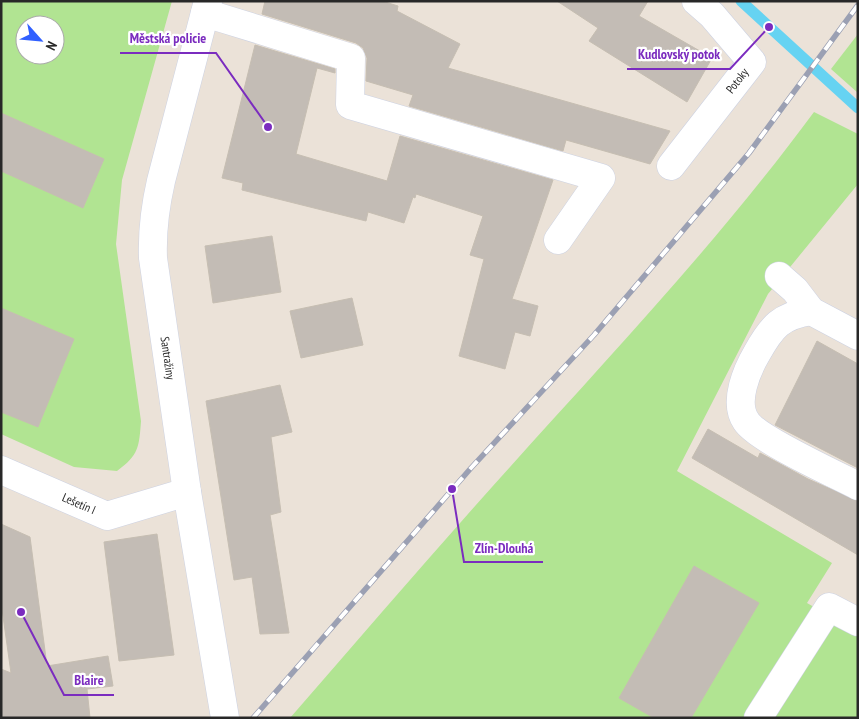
<svg xmlns="http://www.w3.org/2000/svg" width="859" height="719" font-family="'PT Sans Narrow',sans-serif">
	<style>
		.green { fill: #b1e492; fill-rule: evenodd }
		.lines { fill: none; stroke-linecap: round; stroke-linejoin: round }
		.stream { stroke: #66d3f2; stroke-width: 11 }
		.building { fill: #c3bcb5; stroke: #c6beb2 }
		.minor-casing { stroke: #cdd2e2; stroke-width: 29 }
		.minor { stroke: #fff; stroke-width: 28 }
		.rail-casing { stroke: #9ba0b3; stroke-width: 5.5 }
		.rail { stroke: #fff; stroke-width: 4; stroke-dasharray: 11; stroke-linecap: butt }
		.labels { text-anchor: middle; stroke-width: 4.5; stroke-linejoin: round; paint-order: stroke }
		.street-label { font-size: 12px; fill: #282828; stroke: #fff }
		.leader { fill: none; stroke: #7b2cbf; stroke-width: 2 }
		.callout-dot { fill: #7b2cbf; stroke: #fff; stroke-width: 2 }
		.callout-label { font-size: 14px; text-anchor: middle; font-weight: bold; fill: #7b2cbf; stroke: #fff; stroke-width: 4.5; stroke-linejoin: round; paint-order: stroke }
	</style>
	<rect width="100%" height="100%" fill="#ebe2d8"/>
	<g class="green">
		<path d="M1,1h171l-50,179 -6,64 25,177c-2,26 -2,34 -24,50l-43,-4 -73,-33zM25,25h30v30h-30z"/>
		<polygon points="858,34 858,93 831,69"/>
		<path d="M814,112l44,22v50l-90,110 -91,177 155,92 -25,40 51,29v86h-568c67,-77 134,-155 202,-231 110,-123 224,-242 322,-375z"/>
	</g>
	<g class="lines">
		<polyline class="stream" points="741,1 858,108"/>
	</g>
	<g class="building">
		<polygon points="265,1 382,1 398,6 397,11 460,44 448,68 670,131 650,164 566,140 563,151 409,106 413,95 366,81 367,58 363,48 356,43 262,14"/>
		<polygon points="557,1 648,1 639,16 712,58 687,102 589,41 598,28"/>
		<polygon points="255,45 335,69 335,73 317,68 296,154 387,181 400,136 553,180 512,299 538,306 530,336 515,332 505,369 459,356 484,259 470,255 483,216 416,194 415,198 413,197 404,223 368,212 366,221 242,190 243,183 222,178"/>
		<polygon points="1,113 104,159 83,208 1,171"/>
		<polygon points="272,236 281,292 213,303 205,246"/>
		<polygon points="352,298 363,345 301,358 290,311"/>
		<polygon points="1,308 74,339 38,427 1,412"/>
		<polygon points="817,341 858,364 858,468 775,425"/>
		<polygon points="280,385 292,432 271,437 281,512 270,515 289,633 260,634 252,577 234,580 206,401"/>
		<polygon points="708,429 758,458 760,453 808,479 858,501 858,555 692,458"/>
		<polygon points="1,524 30,537 47,666 108,656 113,686 87,689 90,718 1,718 1,669 11,673 1,602"/>
		<polygon points="157,534 174,655 119,661 104,542"/>
		<polygon points="694,566 759,603 691,718 654,718 619,698"/>
	</g>
	<g class="lines">
		<defs>
			<g id="minor">
				<path id="s1" d="M208,1l-47,180c-6,26 -9,50 -8,77l34,234 38,226"/>
				<polyline points="205,13 351,58 350,105 601,178 558,240"/>
				<path id="s2" d="M671,166l81,-104 -40,-47 -16,-14"/>
				<polyline points="779,276 795,290 811,311 858,336"/>
				<path d="M811,311c-30,5 -39,15 -54,42 -10,17 -24,49 -11,68 11,18 89,53 112,65"/>
				<path id="s3" d="M1,470l106,46 80,-24"/>
				<polyline points="758,718 829,607 858,622"/>
			</g>
		</defs>
		<use href="#minor" class="minor-casing"/>
		<use href="#minor" class="minor"/>
		<defs>
			<polyline id="rail" points="253,718 471,468 594,335 749,153 858,5"/>
		</defs>
		<use href="#rail" class="rail-casing"/>
		<use href="#rail" class="rail"/>
	</g>
	<g class="labels">
		<g class="street-label">
			<text dy="4" stroke="none"><textPath href="#s2" startOffset="108">Potoky</textPath></text>
			<text dy="4" stroke="none"><textPath href="#s1" startOffset="365">Santražiny</textPath></text>
			<text dy="4" stroke="none"><textPath href="#s3" startOffset="85">Lešetín I</textPath></text>
		</g>
	</g>
	<path class="leader" d="M268 127L216 53H120M769 27L730 69H627M452 489L464 562H543M21 612L64 695H114"/>
	<g class="callout-dot">
		<circle cx="268" cy="127" r="5"/>
		<circle cx="769" cy="27" r="5"/>
		<circle cx="452" cy="489" r="5"/>
		<circle cx="21" cy="612" r="5"/>
	</g>
	<g class="callout-label">
		<text x="168" y="43">Městská policie</text>
		<text x="679" y="59">Kudlovský potok</text>
		<text x="504" y="553">Zlín-Dlouhá</text>
		<text x="89" y="685">Blaire</text>
	</g>
	<rect width="859" height="719" fill="none" stroke="#282828" stroke-width="5"/>
	<g transform="translate(40 40) rotate(117)"><circle r="24" fill="#ffffff" stroke="#a9a9a9"/>
	<path d="M0-4L9 19L0 12L-9 19Z" fill="#3160ff"/>
	<text y="-8" font-size="14" font-weight="bold" text-anchor="middle" fill="#282828">N</text>
	</g>
</svg>
